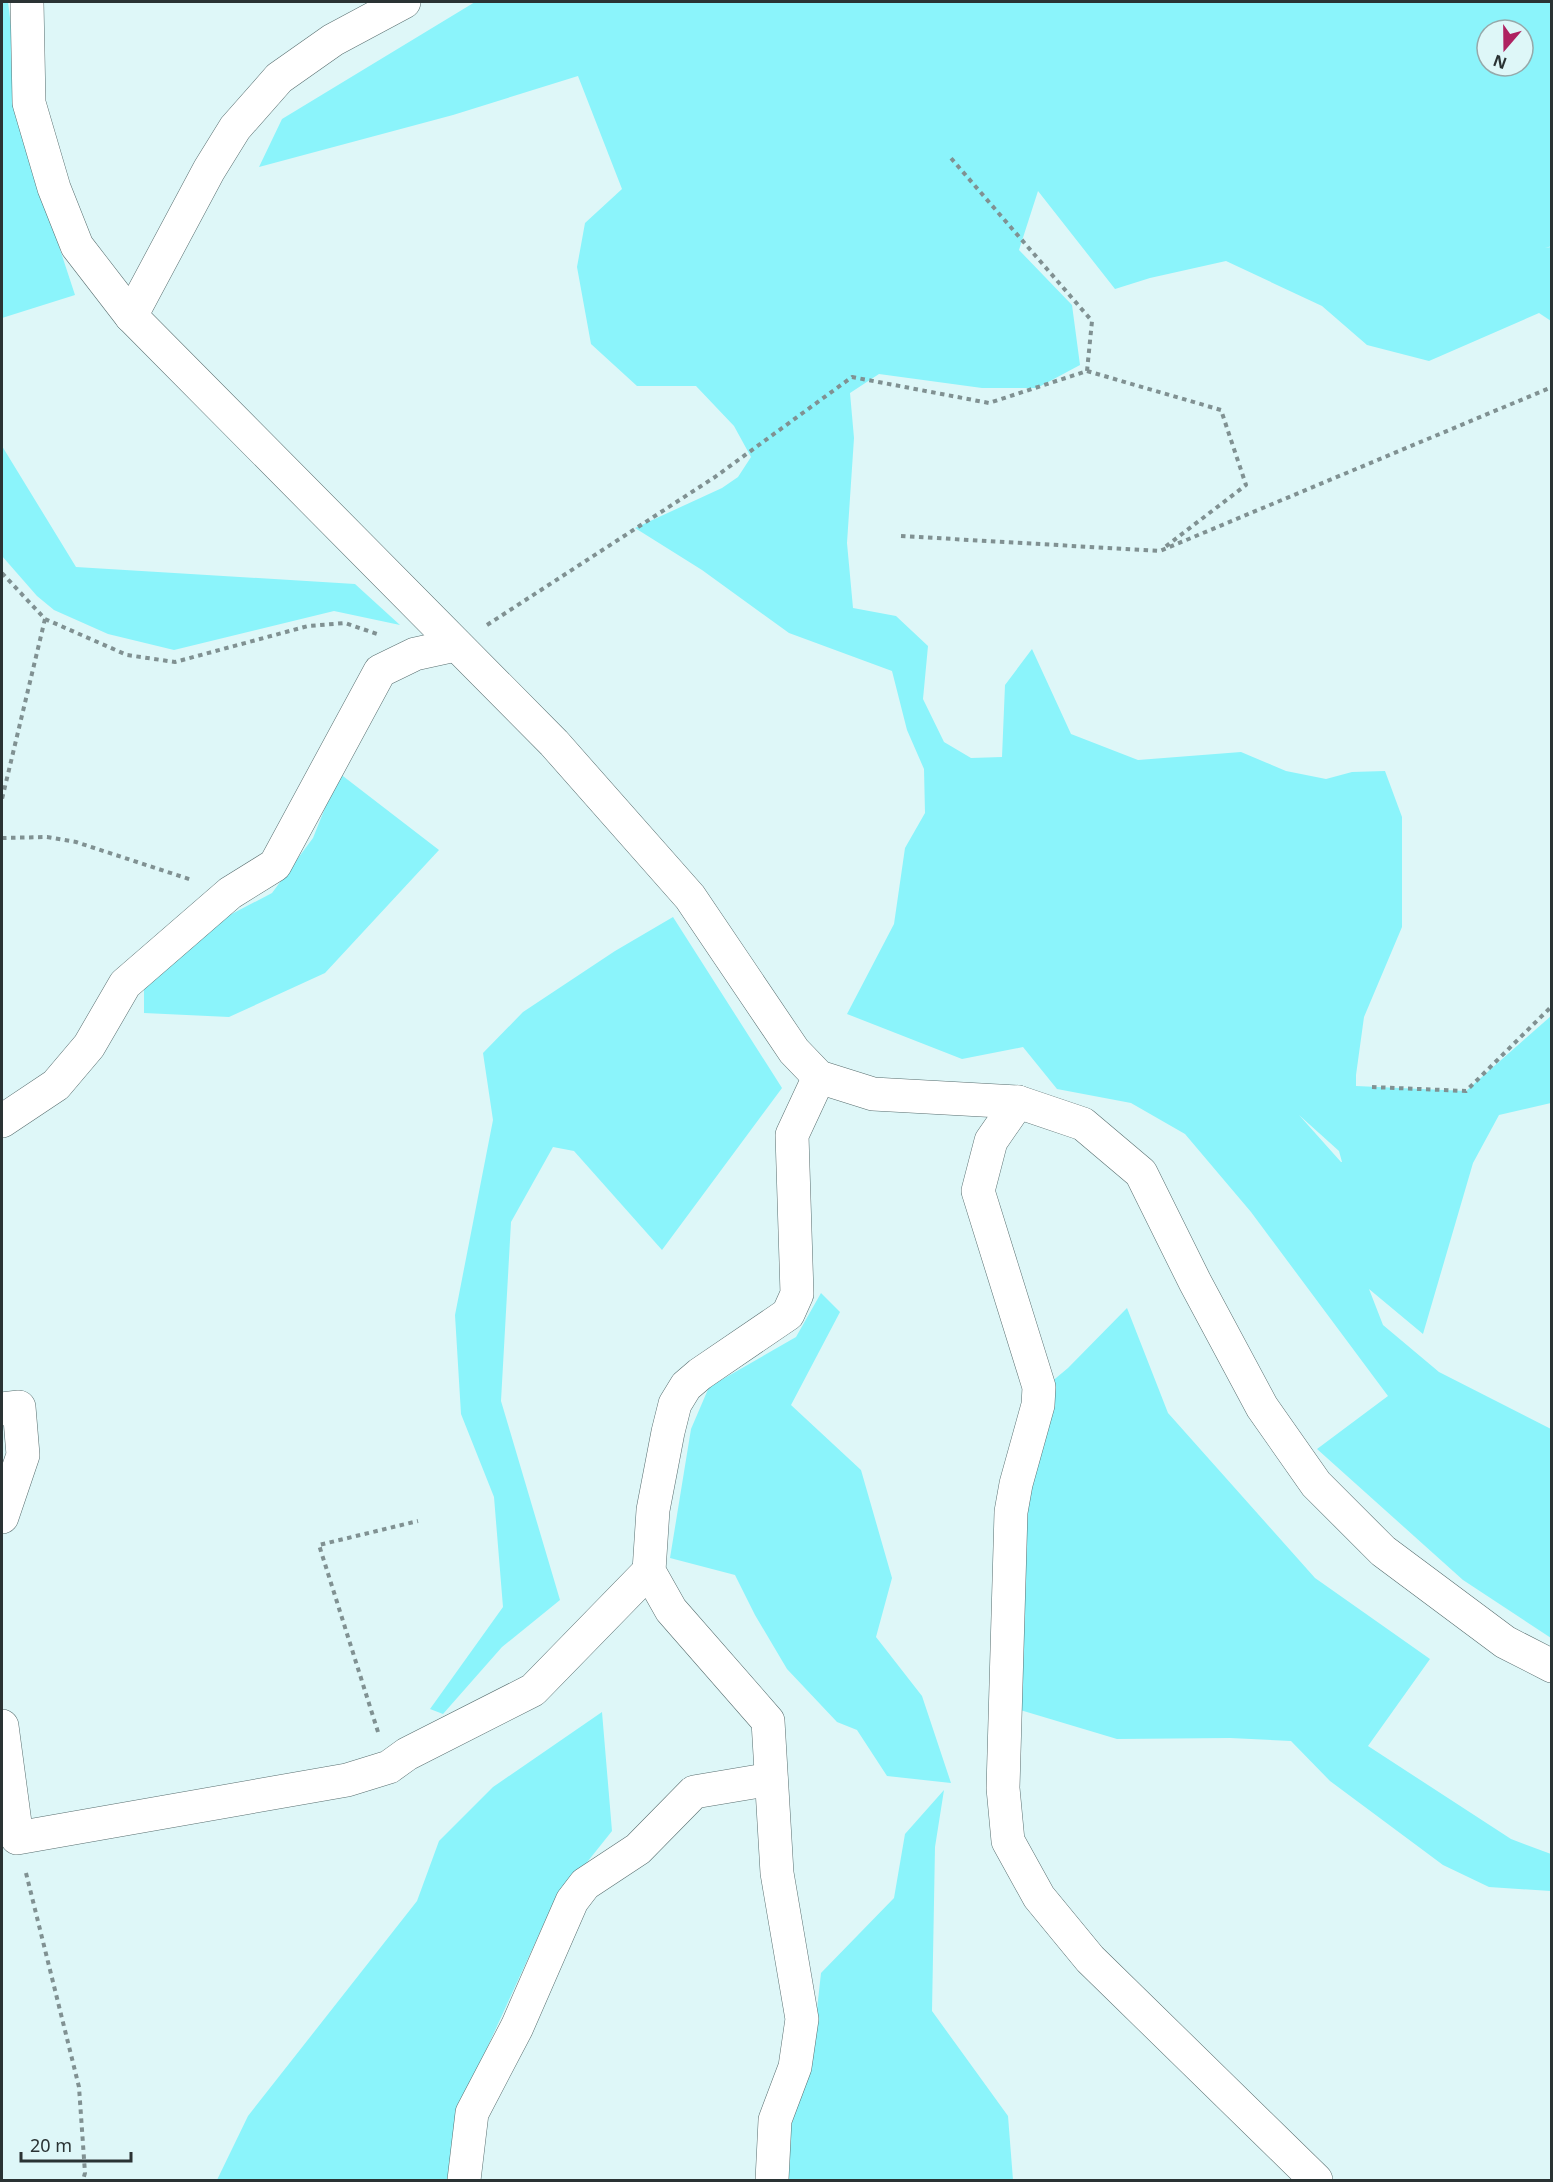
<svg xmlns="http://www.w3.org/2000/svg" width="1553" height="2182" font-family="'Noto Sans',sans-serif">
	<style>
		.green { fill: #8bf4fb; fill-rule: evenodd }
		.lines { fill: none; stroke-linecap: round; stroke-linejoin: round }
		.minor-casing { stroke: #586e6f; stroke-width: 34 }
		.path { stroke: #809192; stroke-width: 4; stroke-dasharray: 4.5 4.5; stroke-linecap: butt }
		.minor { stroke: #fff; stroke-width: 33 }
	</style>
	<rect width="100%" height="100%" fill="#def7f8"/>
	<g class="green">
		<polygon points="2,2 8,2 26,146 75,295 2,318"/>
		<path d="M475,2h1076l1,244 -7,2 6,-1v74l-12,-8 -110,48 -62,-16 -45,-39 -96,-45 -76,17 -35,11 -77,-98 -19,59 53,55 8,60 -43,23h-55l-103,-14 -29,19 4,45 -7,105 6,65 43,8 32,30 -5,53 21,43 27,16 31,-1 3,-72 27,-36 39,85 67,26 103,-8 45,19 40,8 26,-7 33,-1 17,46v110l-38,90 -8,58v11l110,5 85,-75v87l-52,12 -26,48 -50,171 -54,-45 14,36 56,47 112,57v209l-88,-58 -146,-131 71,-53 -137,-184 -66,-78 -54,-31 -74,-14 -34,-42 -61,12 -115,-45 47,-90 11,-76 20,-35 -1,-44 -17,-39 -15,-59 -103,-38 -87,-63 -67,-42 87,-40 16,-11 13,-20 -17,-31 -38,-40h-59l-46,-42 -14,-77 8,-44 37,-34 -44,-113 -125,39 -194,52 23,-48zM1487,30h36v36h-36zM1299,1115l40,36 3,11h-1z"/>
		<polygon points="2,446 76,567 355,584 400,625 334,611 174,650 108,634 54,610 37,596 2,556"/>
		<polygon points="339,773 439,850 325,973 229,1017 144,1013 144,989 201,930 272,893 313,838"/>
		<polygon points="673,917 782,1088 662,1250 574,1151 553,1147 511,1222 501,1401 560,1600 502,1647 443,1714 430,1709 503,1607 494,1497 461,1414 455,1315 493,1120 483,1053 523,1012 615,951"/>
		<polygon points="821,1293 840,1312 791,1405 861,1470 892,1578 876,1637 922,1696 951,1783 887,1776 857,1730 837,1722 787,1669 755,1615 735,1575 670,1558 691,1429 709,1387 796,1337"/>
		<polygon points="1127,1308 1168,1413 1315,1578 1430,1659 1368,1746 1511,1839 1551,1854 1551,1891 1489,1887 1443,1865 1330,1781 1291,1741 1230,1738 1117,1739 1010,1707 1028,1500 1050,1383 1068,1368"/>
		<polygon points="602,1712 612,1831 552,1906 459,2109 451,2180 217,2180 248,2116 417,1901 439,1841 493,1787"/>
		<polygon points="944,1790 935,1847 932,2011 1008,2116 1013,2180 779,2180 786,2141 811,2064 821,1973 894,1898 905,1834"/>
	</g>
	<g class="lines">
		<defs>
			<g id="minor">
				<polyline points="27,2 29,103 54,188 77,246 131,316 554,743 690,897 794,1051 819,1077 873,1094 1018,1102 1083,1124 1141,1173 1195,1282 1262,1407 1316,1484 1383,1551 1505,1642 1552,1666"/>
				<polyline points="131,316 209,170 235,128 279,78 333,40 404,2"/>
				<polyline points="1018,1102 991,1141 978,1191 1039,1387 1038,1405 1016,1484 1011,1512 1003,1788 1008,1841 1039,1897 1090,1959 1316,2180"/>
				<polyline points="2,1121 56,1085 89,1046 125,984 230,893 275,865 380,671 415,654 456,645"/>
				<polyline points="2,1409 19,1407 23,1455 2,1517"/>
				<polyline points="2,1726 17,1838 347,1780 389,1767 407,1754 533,1690 649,1571"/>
				<polyline points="464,2180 472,2113 517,2027 572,1901 585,1884 638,1849 694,1792 771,1779"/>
				<polyline points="772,2180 775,2120 795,2067 802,2019 777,1873 768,1721 671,1610 649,1571 653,1510 668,1432 675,1404 686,1386 700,1374 788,1314 797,1294 792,1135 819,1077"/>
			</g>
		</defs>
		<use href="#minor" class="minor-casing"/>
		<g class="path">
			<polyline points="1087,371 1221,410 1246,485 1165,547"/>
			<polyline points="901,536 1160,551 1552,387"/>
			<polyline points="2,573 45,619 2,799"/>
			<polyline points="45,619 127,655 175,662 308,626 345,623 377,634"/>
			<polyline points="487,625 715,477 852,377 989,403 1087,371 1092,321 950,157"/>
			<polyline points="2,838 47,837 76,842 192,880"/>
			<polyline points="1372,1087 1466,1091 1552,1006"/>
			<polyline points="378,1732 319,1545 418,1521"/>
			<polyline points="26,1873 79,2087 85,2173 83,2180"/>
		</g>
		<use href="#minor" class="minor"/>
	</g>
	<rect width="1553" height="2182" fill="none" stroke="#2a3334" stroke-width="6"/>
	<g transform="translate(1505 48) rotate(200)"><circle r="28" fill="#def7f8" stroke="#96a9aa" stroke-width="1.5"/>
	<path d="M0-4.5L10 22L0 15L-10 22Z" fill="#ae2261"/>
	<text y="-9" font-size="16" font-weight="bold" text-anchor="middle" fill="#2a3334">N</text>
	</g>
	<path d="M21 2152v9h110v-9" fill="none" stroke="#2a3334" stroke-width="3"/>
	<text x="30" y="2152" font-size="18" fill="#2a3334" stroke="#def7f8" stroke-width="4.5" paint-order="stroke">20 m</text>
</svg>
